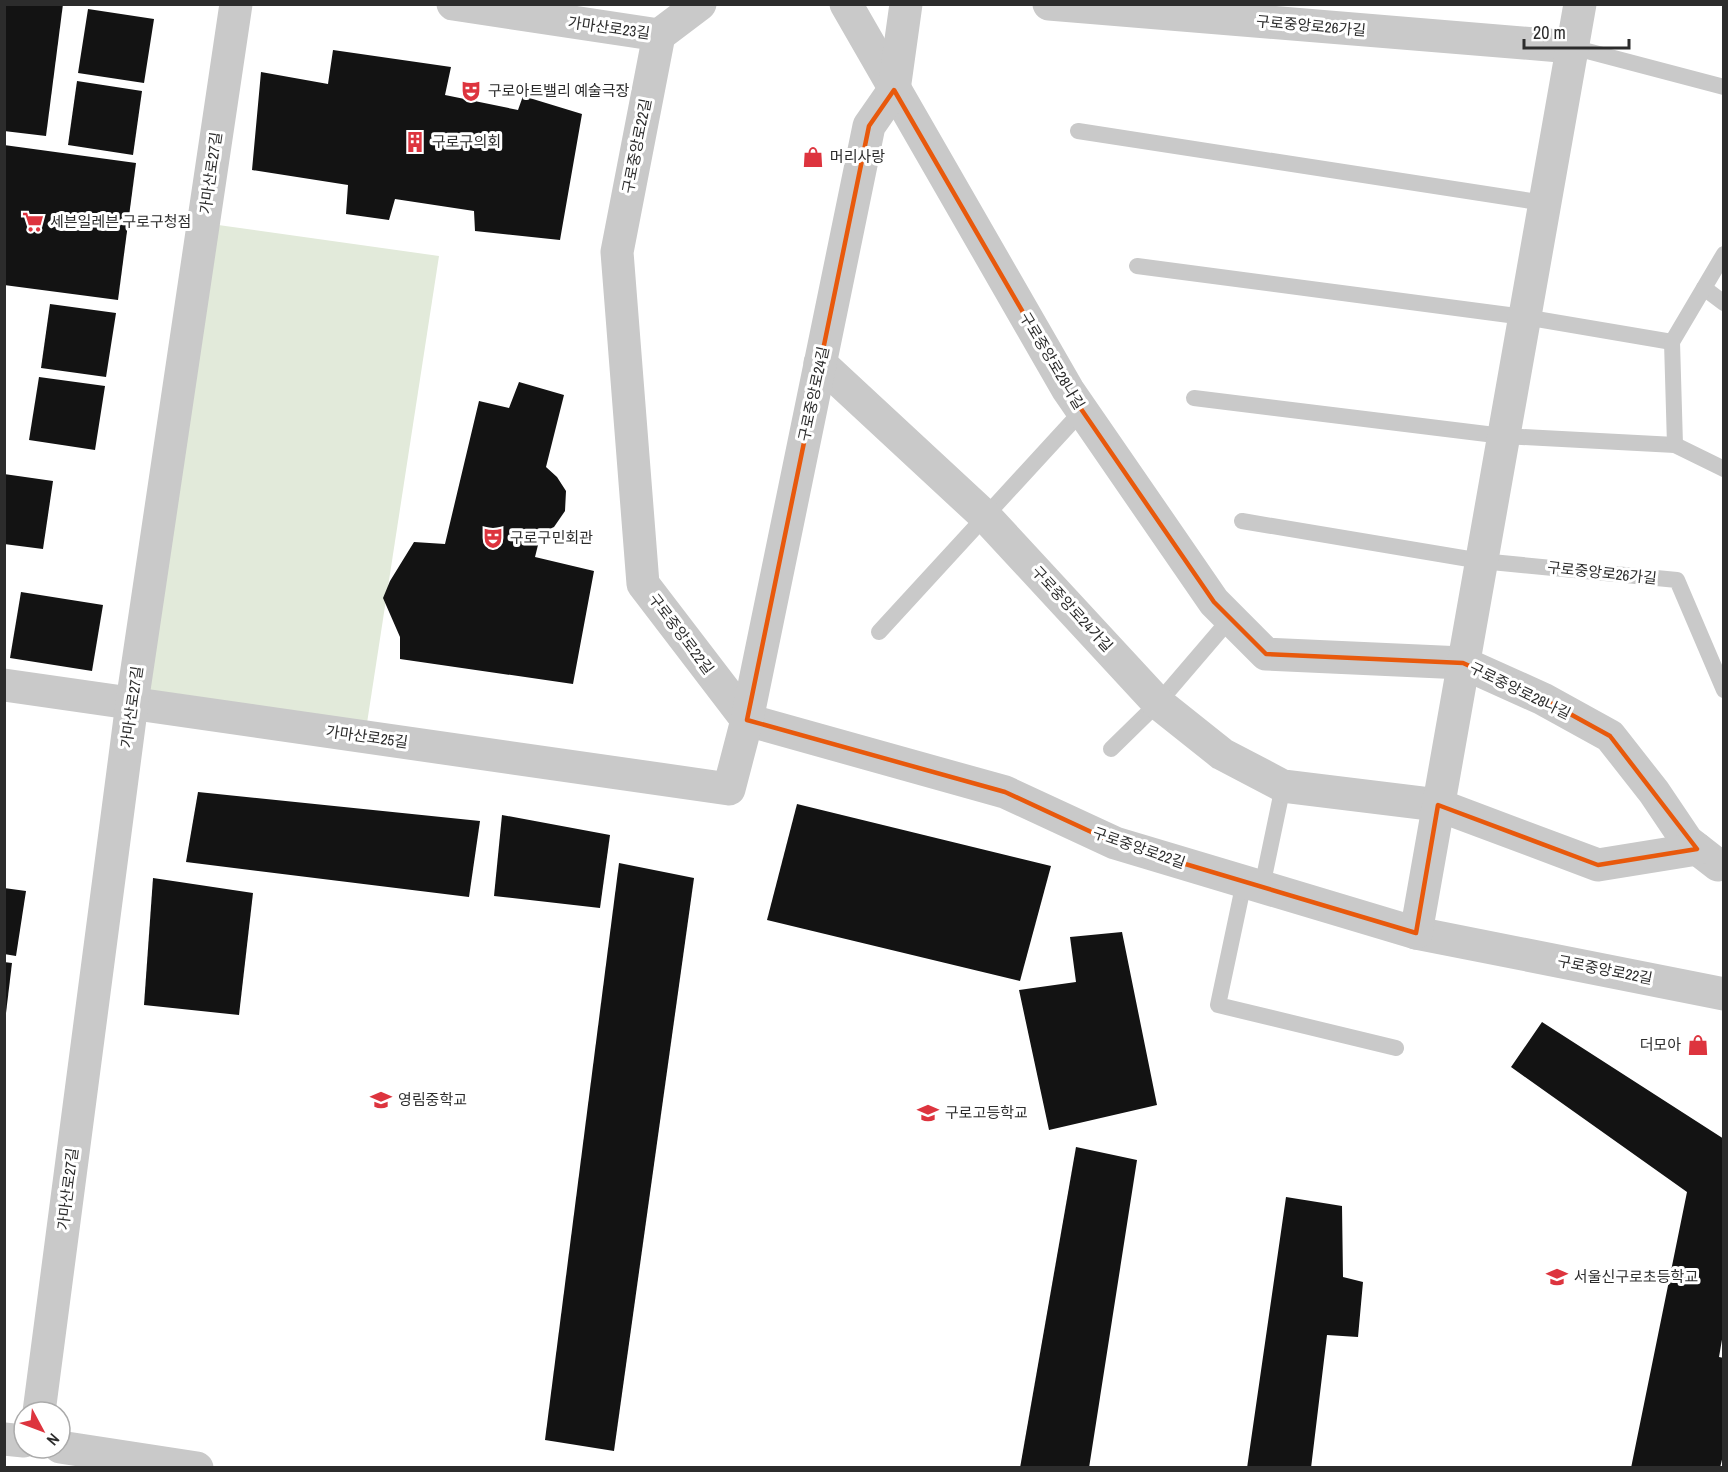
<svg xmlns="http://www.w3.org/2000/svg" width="1728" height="1472" font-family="'Archivo Narrow','Noto Sans KR',sans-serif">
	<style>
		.green { fill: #e2eada }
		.building { fill: #131313 }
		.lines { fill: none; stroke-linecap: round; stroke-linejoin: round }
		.lane { stroke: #c9c9c9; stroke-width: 16 }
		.street { stroke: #c9c9c9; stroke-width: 33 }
		.marked { fill: none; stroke: #e8590c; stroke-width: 4.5; stroke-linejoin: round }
		.labels { text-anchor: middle; stroke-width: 6; stroke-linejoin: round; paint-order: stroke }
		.street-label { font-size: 15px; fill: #2c2c2c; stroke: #fff }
		.poi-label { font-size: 15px; fill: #2c2c2c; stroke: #fff; text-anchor: start }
	</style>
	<rect width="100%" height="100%" fill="#fff"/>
	<polygon class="green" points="204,223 439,256 365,736 132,703"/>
	<g class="building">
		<polygon points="4,4 63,4 46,136 4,131"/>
		<polygon points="88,9 154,19 144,83 78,73"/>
		<polygon points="333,50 451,67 445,95 518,110 523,96 582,114 560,240 475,231 474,211 395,199 389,220 346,214 348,185 252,170 261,72 328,84"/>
		<polygon points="77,81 142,91 133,155 68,145"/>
		<polygon points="4,145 136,163 118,300 4,285"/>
		<polygon points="50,304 116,313 106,377 41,368"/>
		<polygon points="39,377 105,386 95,450 29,440"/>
		<polygon points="519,382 564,395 546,467 557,477 566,491 565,511 554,527 541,533 535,557 594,571 573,684 400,659 400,637 383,598 390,581 414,542 445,544 479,401 509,408"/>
		<polygon points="4,474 53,481 43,549 4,544"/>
		<polygon points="21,592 103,605 92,671 10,658"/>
		<polygon points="198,792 480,821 469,897 186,862"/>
		<polygon points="797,804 1051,866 1020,981 767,920"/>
		<polygon points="502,815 610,835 600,908 494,896"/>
		<polygon points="619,863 694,878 614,1451 545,1440"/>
		<polygon points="153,878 253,893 239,1015 144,1005"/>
		<polygon points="4,888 26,891 16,956 4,954"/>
		<polygon points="1122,932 1157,1105 1049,1130 1019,990 1076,982 1070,937"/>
		<polygon points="4,962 12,963 6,1013 4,1013"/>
		<polygon points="1542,1022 1724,1139 1724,1328 1719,1357 1724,1358 1724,1451 1720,1468 1631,1468 1687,1192 1511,1067"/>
		<polygon points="1076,1147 1137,1160 1089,1468 1020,1468"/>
		<polygon points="1286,1197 1342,1206 1343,1277 1363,1282 1358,1337 1327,1335 1311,1468 1247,1468"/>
	</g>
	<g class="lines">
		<g class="lane">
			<polyline points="1572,47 1724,87"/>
			<polyline points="1078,131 1544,203"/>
			<polyline points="1137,266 1524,317 1672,342"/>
			<polyline points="1704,288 1724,303"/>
			<polyline points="1194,398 1503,436 1675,445 1724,469"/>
			<polyline points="1675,445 1672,342 1724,254"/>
			<polyline points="1242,521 1481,561 1677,580 1724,690"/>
			<polyline points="879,632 1082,411"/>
			<polyline points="1111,749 1158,703 1230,619"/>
			<polyline points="1244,882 1218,1005 1396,1048"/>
			<polyline points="1262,887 1283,786"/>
		</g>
		<g class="street">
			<polyline points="453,4 659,35"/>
			<polyline points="700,4 659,35 617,252 643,584 747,720 1005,792 1115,843 1416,933 1724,994"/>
			<polyline points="846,4 1068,390 1214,602 1266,654 1463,663 1543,699 1610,736 1654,792 1687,841 1718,865 1724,864"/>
			<polyline points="1049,4 1572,47"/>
			<polyline points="820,363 985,516 1158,703 1222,754 1283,786 1438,805 1598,865 1697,849"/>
			<polyline points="4,685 729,789 747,720 869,126 894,90 906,4"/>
			<polyline points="1416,933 1580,4"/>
			<polyline points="39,1412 132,703 236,4"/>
			<polyline points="4,1439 24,1441"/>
			<polyline points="60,1447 197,1468"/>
		</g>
	</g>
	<path class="marked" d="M894,90l174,300 146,212 52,52 197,9 80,36 67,37 87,113 -99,16 -160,-60 -22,128 -301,-90 -110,-51 -258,-72 122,-594z"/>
	<defs>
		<symbol id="theatre-bare" viewBox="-9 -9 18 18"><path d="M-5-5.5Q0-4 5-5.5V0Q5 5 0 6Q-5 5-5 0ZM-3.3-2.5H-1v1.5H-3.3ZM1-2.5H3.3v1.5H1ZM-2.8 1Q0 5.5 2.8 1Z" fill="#dd343e" stroke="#fff" stroke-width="2.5" paint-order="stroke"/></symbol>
		<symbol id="building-bare" viewBox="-9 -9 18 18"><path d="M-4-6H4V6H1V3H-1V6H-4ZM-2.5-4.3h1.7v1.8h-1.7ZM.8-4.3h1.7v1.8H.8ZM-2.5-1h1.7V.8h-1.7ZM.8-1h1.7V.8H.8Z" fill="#dd343e" stroke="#fff" stroke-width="2.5" paint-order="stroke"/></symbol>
		<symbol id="shop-bare" viewBox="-9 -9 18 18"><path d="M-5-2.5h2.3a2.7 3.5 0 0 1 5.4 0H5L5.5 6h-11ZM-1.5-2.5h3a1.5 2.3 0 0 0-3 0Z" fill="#dd343e" stroke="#fff" stroke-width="2.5" paint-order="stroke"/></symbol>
		<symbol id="supermarket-bare" viewBox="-9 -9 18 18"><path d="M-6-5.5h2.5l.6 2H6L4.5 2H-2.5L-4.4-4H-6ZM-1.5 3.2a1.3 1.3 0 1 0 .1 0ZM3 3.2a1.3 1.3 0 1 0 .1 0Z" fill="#dd343e" stroke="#fff" stroke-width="2.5" paint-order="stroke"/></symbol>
		<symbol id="school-bare" viewBox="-9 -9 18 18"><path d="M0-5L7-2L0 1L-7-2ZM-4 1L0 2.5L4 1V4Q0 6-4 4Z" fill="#dd343e" stroke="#fff" stroke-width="2.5" paint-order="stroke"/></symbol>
	</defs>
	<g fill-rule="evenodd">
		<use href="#theatre-bare" x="456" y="76" width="30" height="30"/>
		<use href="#building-bare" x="400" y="127" width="30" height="30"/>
		<use href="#shop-bare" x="798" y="142" width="30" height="30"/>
		<use href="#supermarket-bare" x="18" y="207" width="30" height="30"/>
		<use href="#theatre-bare" x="478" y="523" width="30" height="30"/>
		<use href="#shop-bare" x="1683" y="1030" width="30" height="30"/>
		<use href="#school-bare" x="366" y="1085" width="30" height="30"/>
		<use href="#school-bare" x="913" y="1098" width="30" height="30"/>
		<use href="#school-bare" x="1542" y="1262" width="30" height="30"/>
	</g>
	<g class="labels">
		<g class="street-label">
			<text transform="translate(1311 26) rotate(5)" y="5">구로중앙로26가길</text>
			<text transform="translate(609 28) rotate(8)" y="5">가마산로23길</text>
			<text transform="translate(637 146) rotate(-79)" y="5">구로중앙로22길</text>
			<text transform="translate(211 173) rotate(-82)" y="5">가마산로27길</text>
			<text transform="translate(1052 361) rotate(59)" y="5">구로중앙로28나길</text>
			<text transform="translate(814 394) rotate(-78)" y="5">구로중앙로24길</text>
			<text transform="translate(1602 573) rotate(6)" y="5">구로중앙로26가길</text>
			<text transform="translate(1072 609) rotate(47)" y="5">구로중앙로24가길</text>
			<text transform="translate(681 634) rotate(53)" y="5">구로중앙로22길</text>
			<text transform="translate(1520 691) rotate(26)" y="5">구로중앙로28나길</text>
			<text transform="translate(132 707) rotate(-82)" y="5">가마산로27길</text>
			<text transform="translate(367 737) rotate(8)" y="5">가마산로25길</text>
			<text transform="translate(1139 848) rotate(19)" y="5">구로중앙로22길</text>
			<text transform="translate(1605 970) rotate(11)" y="5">구로중앙로22길</text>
			<text transform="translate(68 1189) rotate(-83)" y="5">가마산로27길</text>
		</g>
		<g class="poi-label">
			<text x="488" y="96">구로아트밸리 예술극장</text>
			<text x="432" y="147">구로구의회</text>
			<text x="830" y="162">머리사랑</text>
			<text x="50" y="227">세븐일레븐 구로구청점</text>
			<text x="510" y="543">구로구민회관</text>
			<text x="1681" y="1050" text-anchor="end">더모아</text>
			<text x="398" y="1105">영림중학교</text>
			<text x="945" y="1118">구로고등학교</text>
			<text x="1574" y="1282">서울신구로초등학교</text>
		</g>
	</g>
	<rect width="1728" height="1472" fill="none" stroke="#2c2c2c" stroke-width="12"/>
	<g transform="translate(42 1430) rotate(131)"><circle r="28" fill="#ffffff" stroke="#ababab" stroke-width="1.5"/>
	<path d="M0-4.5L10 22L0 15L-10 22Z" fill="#dd343e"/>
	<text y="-9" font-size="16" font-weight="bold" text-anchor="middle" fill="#2c2c2c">N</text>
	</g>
	<path d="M1524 39v9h105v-9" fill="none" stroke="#2c2c2c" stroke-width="3"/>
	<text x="1533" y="39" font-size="18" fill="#2c2c2c" stroke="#ffffff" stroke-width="4.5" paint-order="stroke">20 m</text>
</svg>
